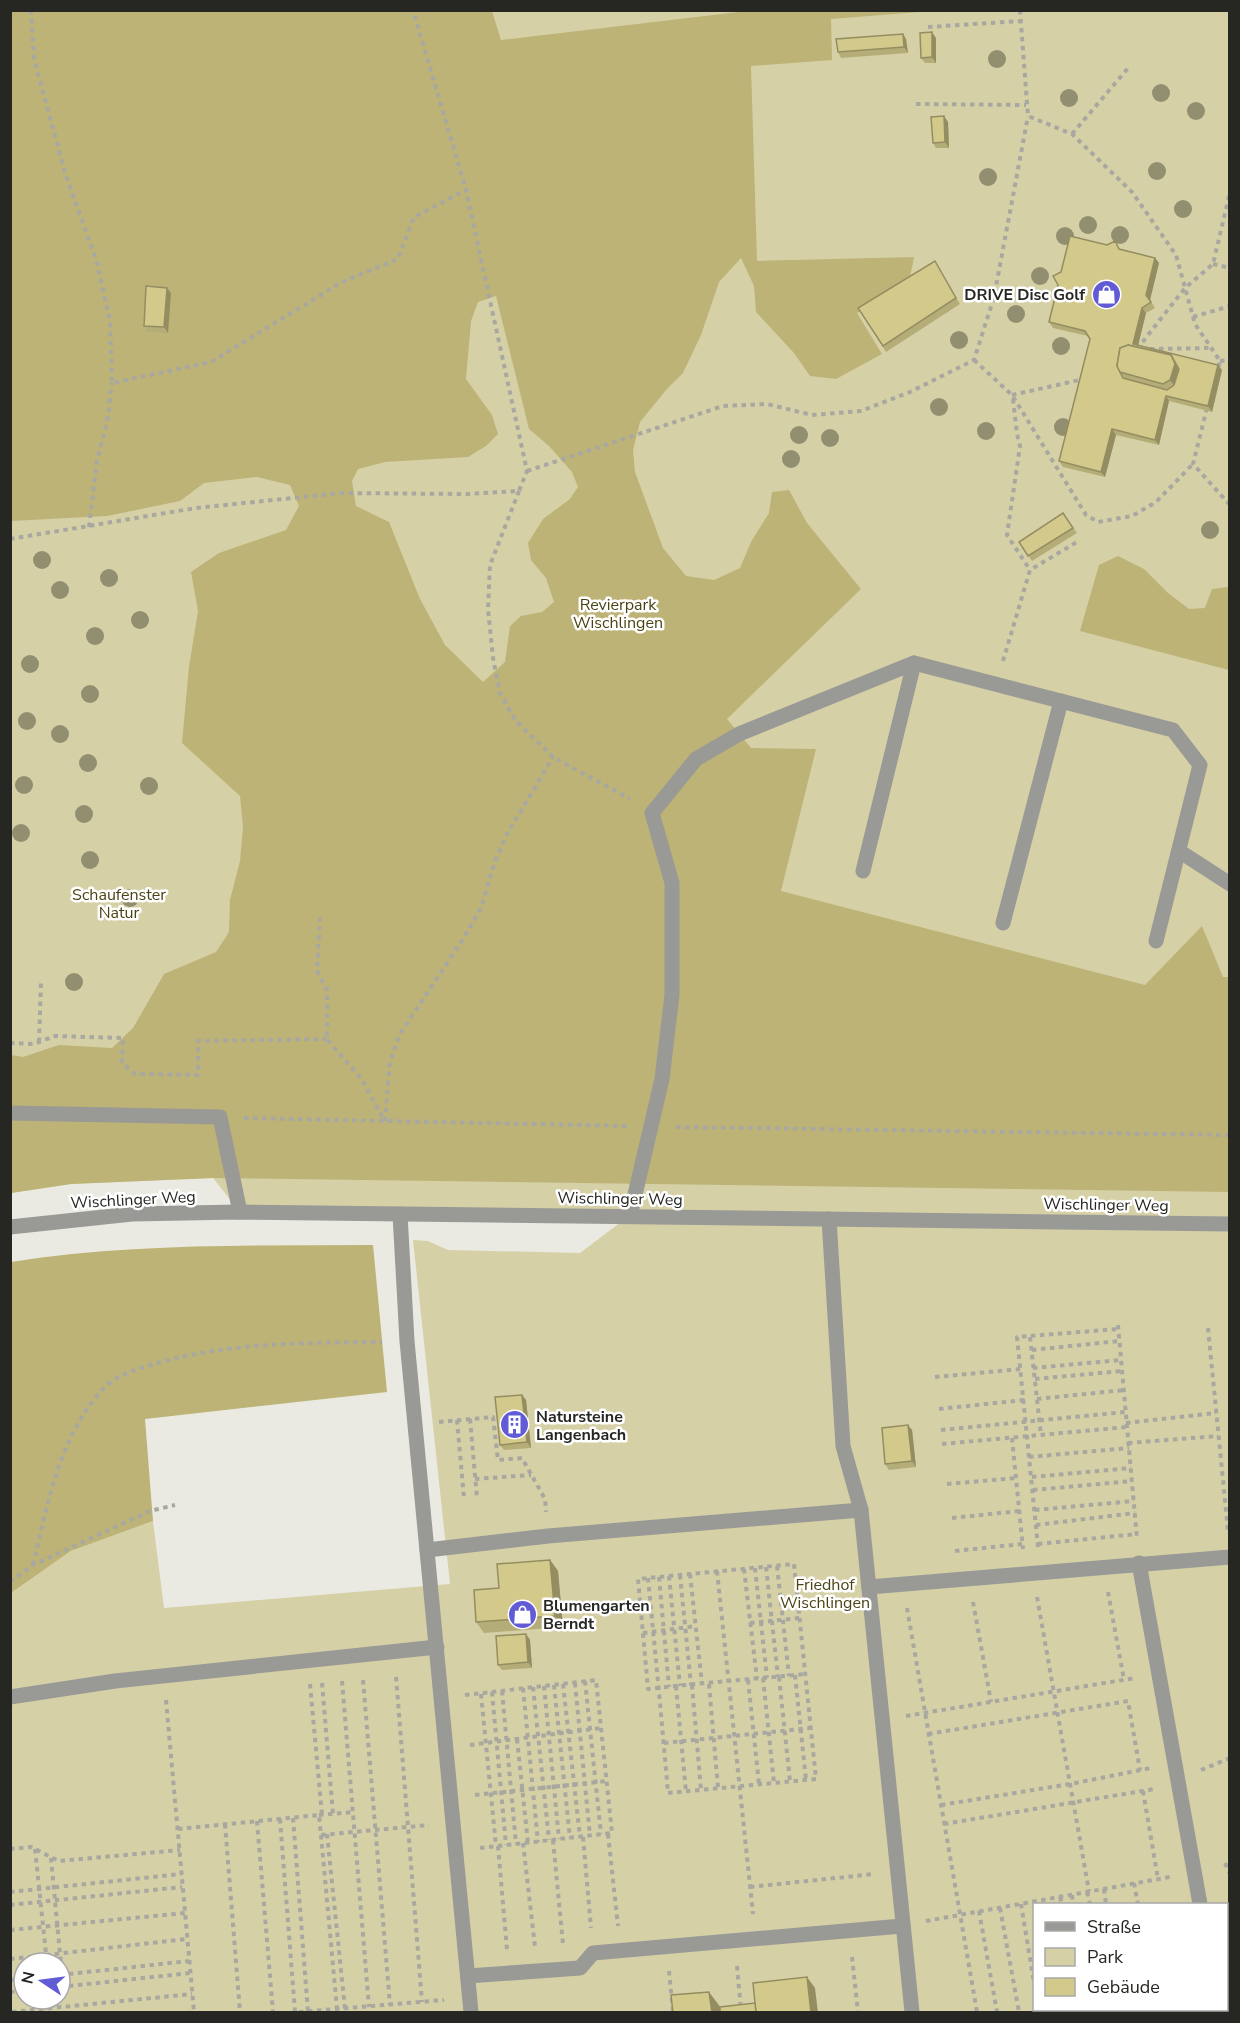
<svg xmlns="http://www.w3.org/2000/svg" width="1240" height="2023" font-family="'Nunito Sans',sans-serif">
	<style>
		.green { fill: #d6d0a6; fill-rule: evenodd }
		.forest { fill: #bdb376; fill-rule: evenodd }
		.lines { fill: none; stroke-linecap: round; stroke-linejoin: round }
		.path { stroke: #a8a8a1; stroke-width: 4; stroke-dasharray: 4.5 4.5; stroke-linecap: butt }
		.service { stroke: #999996; stroke-width: 15 }
		.minor { stroke: #999996; stroke-width: 15 }
		.tree { fill: #928e70 }
		.wall { fill: #b5ad78 }
		.shaded-wall { fill: #948d61 }
		.building { fill: #d3c98b; stroke: #948d61; stroke-width: 1.5; fill-rule: evenodd }
		.labels { text-anchor: middle; stroke-width: 5; stroke-linejoin: round; paint-order: stroke }
		.poi-label { font-size: 16px; font-weight: bold; fill: #262623; stroke: #fff; text-anchor: start }
		.park-label { font-size: 16px; fill: #4a4312; stroke: #fff }
		.street-label { font-size: 16px; fill: #262623; stroke: #fff }
	</style>
	<rect width="100%" height="100%" fill="#ebeae2"/>
	<path class="green" d="M11,11h1218v2001h-1218v-419l60,-42 82,-30 11,87 286,-24 -37,-344 15,1 20,9 132,3 49,-37 -389,-4 -27,-34 -142,6 -60,9zM1034,1904h192v106h-192zM24,1963h36v36h-36z"/>
	<g class="forest">
		<path d="M11,11h481l9,29 246,-29h186l-102,8 1,41 -81,6 6,195 157,-4 -5,26 -52,30 25,41 -46,25 -26,-3 -16,-23 -38,-41 -2,-26 -13,-28 -22,24 -18,53 -18,38 -17,17 -26,32 -7,28 2,22 28,76 23,28 28,4 26,-12 11,-26 18,-29 3,-21 17,-2 18,33 54,66 -134,130 24,29 65,1 -35,142 364,94 57,-59 21,51h6v215l-1016,-14 -142,6 -60,9v-138l12,2 36,-12 53,3 21,-20 31,-54 52,-22 13,-20 1,-32 10,-39 3,-34 -3,-31 -58,-53 7,-76 9,-56 -7,-39 28,-19 67,-23 13,-24 -9,-21 -33,-8 -53,6 -24,18 -73,15 -96,5zM496,296l33,133 20,17 23,26 6,15 -8,12 -27,20 -15,24 3,17 15,18 8,24 -12,10 -21,4 -11,10 -5,36 -22,20 -38,-37 -25,-46 -31,-77 -33,-16 -4,-25 6,-12 27,-7 83,-5 18,-11 12,-12 -6,-19 -26,-36 5,-58 7,-19z"/>
		<polygon points="1118,556 1144,569 1168,593 1189,609 1205,608 1212,589 1229,587 1229,670 1080,631 1099,565"/>
		<path d="M373,1245l14,147 -242,27 8,102 -82,30 -60,42v-331c120,-19 241,-16 362,-17z"/>
	</g>
	<g class="lines">
		<g class="path">
			<polyline points="31,10 34,59 66,176 96,259 110,321 112,383 211,362 342,282 398,259 414,217 466,190"/>
			<polyline points="1020,10 1028,116 1072,134 1132,192 1176,255 1195,324 1220,361 1218,369"/>
			<polyline points="928,27 1021,21"/>
			<polyline points="916,104 1026,105"/>
			<polyline points="1072,134 1129,67"/>
			<polyline points="1213,264 1230,268"/>
			<polyline points="1193,317 1230,306"/>
			<polyline points="1137,349 1185,288 1213,264 1230,192"/>
			<polyline points="1150,349 1211,348"/>
			<polyline points="974,360 1012,395 1086,515 1098,522 1132,516 1156,502 1193,464"/>
			<polyline points="1220,361 1230,360"/>
			<polyline points="1012,395 1084,379"/>
			<polyline points="1013,399 1017,434 1020,446 1007,535 1030,570"/>
			<polyline points="1207,408 1193,464 1230,505"/>
			<polyline points="527,471 723,406 767,404 812,415 861,411 910,392 974,360 994,297 1028,116"/>
			<polyline points="519,491 490,565 488,609 493,658 500,693 515,720 553,757 630,799"/>
			<polyline points="89,527 97,460 107,423 112,383"/>
			<polyline points="10,539 196,508 341,493 467,494 519,491 527,471 466,190 413,10"/>
			<polyline points="1003,661 1030,570 1077,542"/>
			<polyline points="320,917 317,971 327,990 327,1039 362,1080 384,1120"/>
			<polyline points="39,1042 41,982"/>
			<polyline points="10,1043 34,1044 55,1036 123,1038 122,1063 135,1074 198,1075 198,1041 327,1039"/>
			<polyline points="244,1118 627,1126"/>
			<polyline points="385,1121 390,1062 400,1034 463,939 481,908 495,861 507,834 553,757"/>
			<polyline points="676,1127 1230,1135"/>
			<polyline points="1118,1325 1137,1539"/>
			<polyline points="1208,1328 1228,1531"/>
			<polyline points="1030,1337 1041,1435"/>
			<polyline points="1032,1350 1119,1341"/>
			<polyline points="1033,1368 1121,1360"/>
			<polyline points="935,1377 1021,1369"/>
			<polyline points="1035,1379 1122,1371"/>
			<polyline points="1037,1399 1124,1390"/>
			<polyline points="939,1409 1024,1400"/>
			<polyline points="470,1419 477,1498"/>
			<polyline points="457,1420 464,1498"/>
			<polyline points="439,1422 493,1417 498,1460 522,1458 545,1499 546,1512"/>
			<polyline points="1126,1423 1216,1413"/>
			<polyline points="941,1430 1125,1412"/>
			<polyline points="1012,1438 1023,1549"/>
			<polyline points="1128,1443 1218,1436"/>
			<polyline points="942,1444 1127,1427"/>
			<polyline points="1029,1457 1129,1448"/>
			<polyline points="1032,1477 1131,1468"/>
			<polyline points="475,1479 531,1475"/>
			<polyline points="947,1484 1016,1478"/>
			<polyline points="1033,1490 1132,1481"/>
			<polyline points="1035,1510 1134,1501"/>
			<polyline points="952,1518 1019,1511"/>
			<polyline points="1036,1525 1135,1513"/>
			<polyline points="1038,1544 1137,1534"/>
			<polyline points="1038,1547 1017,1337 1118,1329"/>
			<polyline points="955,1551 1022,1544"/>
			<path d="M33,1565c15,-62 26,-128 70,-176 15,-16 38,-21 58,-27 72,-20 147,-19 221,-20"/>
			<polyline points="777,1566 789,1676"/>
			<polyline points="766,1567 778,1677"/>
			<polyline points="755,1568 767,1678"/>
			<polyline points="744,1569 757,1679"/>
			<polyline points="717,1571 753,1914"/>
			<polyline points="690,1574 702,1684"/>
			<polyline points="680,1575 691,1685"/>
			<polyline points="669,1576 680,1686"/>
			<polyline points="659,1577 669,1687"/>
			<path d="M648,1578c7,72 14,144 20,215l148,-14 -22,-215 -156,15 10,110c52,-6 105,-10 158,-15"/>
			<polyline points="10,1582 33,1565 150,1511 175,1505"/>
			<polyline points="1108,1592 1124,1680"/>
			<polyline points="1037,1597 1089,1891"/>
			<polyline points="973,1602 991,1702"/>
			<polyline points="907,1608 977,2012"/>
			<polyline points="750,1623 800,1618"/>
			<polyline points="643,1633 696,1626"/>
			<polyline points="795,1675 806,1780"/>
			<polyline points="396,1677 422,2002"/>
			<polyline points="779,1677 790,1781"/>
			<polyline points="763,1678 774,1783"/>
			<polyline points="363,1680 390,2005"/>
			<polyline points="748,1680 759,1784"/>
			<polyline points="342,1681 369,2007"/>
			<polyline points="585,1681 601,1834"/>
			<polyline points="322,1683 333,1814"/>
			<polyline points="575,1683 590,1836"/>
			<polyline points="310,1684 322,1815"/>
			<polyline points="563,1684 580,1837"/>
			<polyline points="709,1684 718,1788"/>
			<polyline points="554,1685 570,1838"/>
			<polyline points="692,1685 701,1790"/>
			<polyline points="544,1686 559,1839"/>
			<polyline points="676,1686 686,1792"/>
			<polyline points="533,1687 549,1840"/>
			<polyline points="523,1688 538,1842"/>
			<polyline points="502,1691 516,1844"/>
			<polyline points="492,1692 506,1845"/>
			<polyline points="481,1694 496,1846"/>
			<polyline points="465,1695 596,1680 612,1833 480,1848"/>
			<polyline points="166,1700 194,2012"/>
			<polyline points="906,1716 1135,1678"/>
			<polyline points="928,1734 1128,1701 1140,1770"/>
			<polyline points="517,1739 528,1843"/>
			<polyline points="664,1743 811,1728"/>
			<polyline points="470,1745 601,1728"/>
			<polyline points="1201,1770 1230,1758"/>
			<polyline points="1143,1791 1158,1879"/>
			<polyline points="475,1795 607,1781"/>
			<polyline points="941,1805 1070,1784 1151,1768"/>
			<polyline points="319,1815 354,1812"/>
			<polyline points="293,1818 308,2012"/>
			<polyline points="280,1819 295,2012"/>
			<polyline points="257,1821 273,2012"/>
			<polyline points="225,1824 240,2012"/>
			<polyline points="944,1824 1154,1789"/>
			<polyline points="178,1829 319,1815 321,1835 429,1825"/>
			<polyline points="327,1834 345,2009"/>
			<polyline points="608,1834 618,1926"/>
			<polyline points="321,1835 337,2009"/>
			<polyline points="583,1837 591,1928"/>
			<polyline points="553,1840 563,1944"/>
			<polyline points="523,1843 535,1947"/>
			<polyline points="498,1846 507,1950"/>
			<polyline points="10,1849 31,1847 59,1861 180,1850"/>
			<polyline points="35,1849 47,1963"/>
			<polyline points="51,1858 62,1975"/>
			<polyline points="1225,1863 1230,1874"/>
			<polyline points="1134,1883 1138,1904"/>
			<polyline points="750,1887 874,1874"/>
			<polyline points="1104,1889 1106,1904"/>
			<polyline points="10,1892 181,1874"/>
			<polyline points="1087,1892 1090,1904"/>
			<polyline points="1072,1895 1073,1904"/>
			<polyline points="1060,1897 1062,1904"/>
			<polyline points="1021,1904 1034,1983"/>
			<polyline points="10,1905 182,1887"/>
			<polyline points="1000,1908 1019,2012"/>
			<polyline points="979,1911 997,2012"/>
			<polyline points="926,1921 1170,1877"/>
			<polyline points="10,1930 185,1913"/>
			<polyline points="852,1957 858,2012"/>
			<polyline points="10,1959 187,1939"/>
			<polyline points="737,1966 741,2010"/>
			<polyline points="669,1971 673,2012"/>
			<polyline points="60,1975 189,1961"/>
			<polyline points="10,1980 24,1979"/>
			<polyline points="60,1987 190,1973"/>
			<polyline points="10,1992 24,1991"/>
			<polyline points="1039,2010 1040,2012"/>
			<polyline points="1059,2010 1060,2012"/>
			<polyline points="1081,2010 1081,2012"/>
			<polyline points="1092,2010 1093,2012"/>
			<polyline points="1109,2010 1109,2012"/>
			<polyline points="1125,2010 1125,2012"/>
			<polyline points="1157,2010 1158,2012"/>
			<polyline points="1181,2010 1182,2012"/>
			<polyline points="12,2012 192,1994"/>
			<polyline points="299,2012 444,2000"/>
		</g>
		<g class="service">
			<polyline points="914,663 1173,730 1200,765 1156,941"/>
			<polyline points="1179,851 1230,884"/>
			<polyline points="1003,923 1061,701"/>
			<polyline points="10,1113 220,1117 240,1212"/>
			<polyline points="400,1214 407,1341 471,2012"/>
			<polyline points="630,1216 662,1079 672,995 672,883 652,813 696,759 739,734 914,663 863,871"/>
			<polyline points="829,1219 843,1446 861,1510 912,2012"/>
			<polyline points="427,1550 548,1536 861,1510"/>
			<polyline points="1139,1563 1200,1904"/>
			<polyline points="869,1587 1230,1557"/>
			<polyline points="10,1697 115,1681 437,1647"/>
			<polyline points="468,1976 580,1968 593,1953 902,1926"/>
			<polyline points="1219,2010 1219,2012"/>
		</g>
		<polyline class="minor" points="10,1227 132,1214 240,1212 1230,1224"/>
	</g>
	<g class="tree">
		<circle cx="997" cy="59" r="9"/>
		<circle cx="1161" cy="93" r="9"/>
		<circle cx="1069" cy="98" r="9"/>
		<circle cx="1196" cy="111" r="9"/>
		<circle cx="1157" cy="171" r="9"/>
		<circle cx="988" cy="177" r="9"/>
		<circle cx="1183" cy="209" r="9"/>
		<circle cx="1088" cy="225" r="9"/>
		<circle cx="1120" cy="235" r="9"/>
		<circle cx="1065" cy="236" r="9"/>
		<circle cx="1040" cy="276" r="9"/>
		<circle cx="1016" cy="314" r="9"/>
		<circle cx="959" cy="340" r="9"/>
		<circle cx="1061" cy="346" r="9"/>
		<circle cx="939" cy="407" r="9"/>
		<circle cx="1063" cy="427" r="9"/>
		<circle cx="986" cy="431" r="9"/>
		<circle cx="799" cy="435" r="9"/>
		<circle cx="830" cy="438" r="9"/>
		<circle cx="791" cy="459" r="9"/>
		<circle cx="1210" cy="530" r="9"/>
		<circle cx="42" cy="560" r="9"/>
		<circle cx="109" cy="578" r="9"/>
		<circle cx="60" cy="590" r="9"/>
		<circle cx="140" cy="620" r="9"/>
		<circle cx="95" cy="636" r="9"/>
		<circle cx="30" cy="664" r="9"/>
		<circle cx="90" cy="694" r="9"/>
		<circle cx="27" cy="721" r="9"/>
		<circle cx="60" cy="734" r="9"/>
		<circle cx="88" cy="763" r="9"/>
		<circle cx="24" cy="785" r="9"/>
		<circle cx="149" cy="786" r="9"/>
		<circle cx="84" cy="814" r="9"/>
		<circle cx="21" cy="833" r="9"/>
		<circle cx="90" cy="860" r="9"/>
		<circle cx="130" cy="898" r="9"/>
		<circle cx="74" cy="982" r="9"/>
	</g>
	<g class="wall">
		<polygon points="903,34 906,39 908,53 841,58 838,52"/>
		<polygon points="936,38 936,63 925,63 921,58"/>
		<polygon points="948,122 949,148 936,148 933,143"/>
		<polygon points="1120,249 1155,258 1159,263 1150,300 1155,308 1146,313 1138,345 1222,370 1212,412 1169,401 1159,445 1116,435 1105,477 1063,467 1059,461 1090,339 1088,336 1053,328 1049,322 1061,272"/>
		<polygon points="935,261 960,304 886,352 858,308"/>
		<polygon points="171,293 168,333 147,332 144,326"/>
		<polygon points="1063,513 1077,533 1032,561 1019,542"/>
		<polygon points="522,1395 526,1400 531,1448 504,1450 500,1445"/>
		<polygon points="908,1425 912,1430 916,1467 889,1470 885,1464"/>
		<polygon points="550,1560 558,1571 563,1627 484,1633 476,1622 499,1588"/>
		<polygon points="526,1634 530,1640 532,1668 502,1670 498,1665"/>
	</g>
	<g class="shaded-wall">
		<polygon points="932,32 936,38 936,63 932,57"/>
		<polygon points="903,34 906,39 908,53 904,47"/>
		<polygon points="944,116 948,122 949,148 945,142"/>
		<polygon points="1155,258 1159,263 1150,300 1146,295"/>
		<polygon points="167,288 171,293 168,333 164,327"/>
		<polygon points="1142,308 1146,313 1137,350 1133,344"/>
		<polygon points="1171,355 1183,375 1178,391 1170,380"/>
		<polygon points="1218,365 1222,370 1212,412 1208,406"/>
		<polygon points="1166,396 1169,401 1159,445 1155,440"/>
		<polygon points="1112,429 1116,435 1105,477 1101,472"/>
		<polygon points="522,1395 526,1400 531,1448 527,1442"/>
		<polygon points="908,1425 912,1430 916,1467 912,1461"/>
		<polygon points="550,1560 558,1571 563,1627 555,1616"/>
		<polygon points="526,1634 530,1640 532,1668 528,1662"/>
		<polygon points="807,1977 815,1988 818,2013 811,2013"/>
		<polygon points="709,1992 724,2012 712,2013"/>
	</g>
	<g class="building">
		<polygon points="932,32 932,57 921,58 920,33"/>
		<polygon points="903,34 904,47 838,52 836,39"/>
		<polygon points="944,116 945,142 933,143 931,117"/>
		<path d="M1070,236l37,9 8,-4 4,8 36,9 -9,37 5,7 -9,6 -9,36 85,21 -10,41 -42,-10 -11,44 -43,-11 -11,43 -42,-11 31,-122 -5,-8 -36,-9 9,-37 -5,-9 8,-4zM1128,345l43,10 8,14 -5,16 -7,5 -44,-12 -6,-12 3,-18z"/>
		<polygon points="935,261 956,298 883,346 858,308"/>
		<polygon points="146,286 167,288 164,327 144,326"/>
		<polygon points="1128,345 1171,355 1175,364 1170,380 1163,384 1120,372 1117,366 1120,348"/>
		<polygon points="1063,513 1073,528 1028,556 1019,542"/>
		<polygon points="522,1395 527,1442 500,1445 495,1397"/>
		<polygon points="908,1425 912,1461 885,1464 882,1428"/>
		<polygon points="550,1560 555,1616 476,1622 474,1590 499,1588 497,1564"/>
		<polygon points="526,1634 528,1662 498,1665 496,1636"/>
		<polygon points="807,1977 811,2013 756,2013 753,1983"/>
		<polygon points="709,1992 712,2013 673,2013 671,1995"/>
		<polygon points="755,2003 756,2013 720,2013 720,2007"/>
	</g>
	<defs>
		<symbol id="shop-disc" viewBox="-11 -11 22 22"><circle r="9.5" fill="#615cd5" stroke="#fff"/><path d="M-5-2.5h2.3a2.7 3.5 0 0 1 5.4 0H5L5.5 6h-11ZM-1.5-2.5h3a1.5 2.3 0 0 0-3 0Z" fill="#fff"/></symbol>
		<symbol id="building-disc" viewBox="-11 -11 22 22"><circle r="9.5" fill="#615cd5" stroke="#fff"/><path d="M-4-6H4V6H1V3H-1V6H-4ZM-2.5-4.3h1.7v1.8h-1.7ZM.8-4.3h1.7v1.8H.8ZM-2.5-1h1.7V.8h-1.7ZM.8-1h1.7V.8H.8Z" fill="#fff"/></symbol>
	</defs>
	<g fill-rule="evenodd">
		<use href="#shop-disc" x="1090" y="278" width="33" height="33"/>
		<use href="#building-disc" x="498" y="1408" width="33" height="33"/>
		<use href="#shop-disc" x="506" y="1598" width="33" height="33"/>
	</g>
	<g class="labels">
		<g class="poi-label">
			<text x="1085" y="300" text-anchor="end">DRIVE Disc Golf</text>
			<text x="536" y="1422">Natursteine<tspan x="536" dy="18">Langenbach</tspan></text>
			<text x="543" y="1611">Blumengarten<tspan x="543" dy="18">Berndt</tspan></text>
		</g>
		<g class="park-label">
			<text x="618" y="610">Revierpark<tspan x="618" dy="18">Wischlingen</tspan></text>
			<text x="119" y="900">Schaufenster<tspan x="119" dy="18">Natur</tspan></text>
			<text x="825" y="1590">Friedhof<tspan x="825" dy="18">Wischlingen</tspan></text>
		</g>
		<g class="street-label">
			<text transform="translate(620 1198) rotate(1)" y="6">Wischlinger Weg</text>
			<text transform="translate(133 1199) rotate(-3)" y="6">Wischlinger Weg</text>
			<text transform="translate(1106 1204) rotate(1)" y="6">Wischlinger Weg</text>
		</g>
	</g>
	<rect width="1240" height="2023" fill="none" stroke="#262623" stroke-width="24"/>
	<rect x="1033" y="1903" width="195" height="108" fill="#ffffff" stroke="#a8a8a7" stroke-width="1.5"/>
	<rect x="1045" y="1922" width="30" height="9" fill="#999996" stroke="#a8a8a7" stroke-width="1.5"/>
	<text x="1087" y="1933" font-size="18" fill="#262623">Straße</text>
	<rect x="1045" y="1948" width="30" height="18" fill="#d6d0a6" stroke="#a8a8a7" stroke-width="1.5"/>
	<text x="1087" y="1963" font-size="18" fill="#262623">Park</text>
	<rect x="1045" y="1978" width="30" height="18" fill="#d3c98b" stroke="#a8a8a7" stroke-width="1.5"/>
	<text x="1087" y="1993" font-size="18" fill="#262623">Gebäude</text>
	<g transform="translate(42 1981) rotate(283)"><circle r="28" fill="#ffffff" stroke="#a8a8a7" stroke-width="1.5"/>
	<path d="M0-4.5L10 22L0 15L-10 22Z" fill="#615cd5"/>
	<text y="-9" font-size="16" font-weight="bold" text-anchor="middle" fill="#262623">N</text>
	</g>
</svg>
